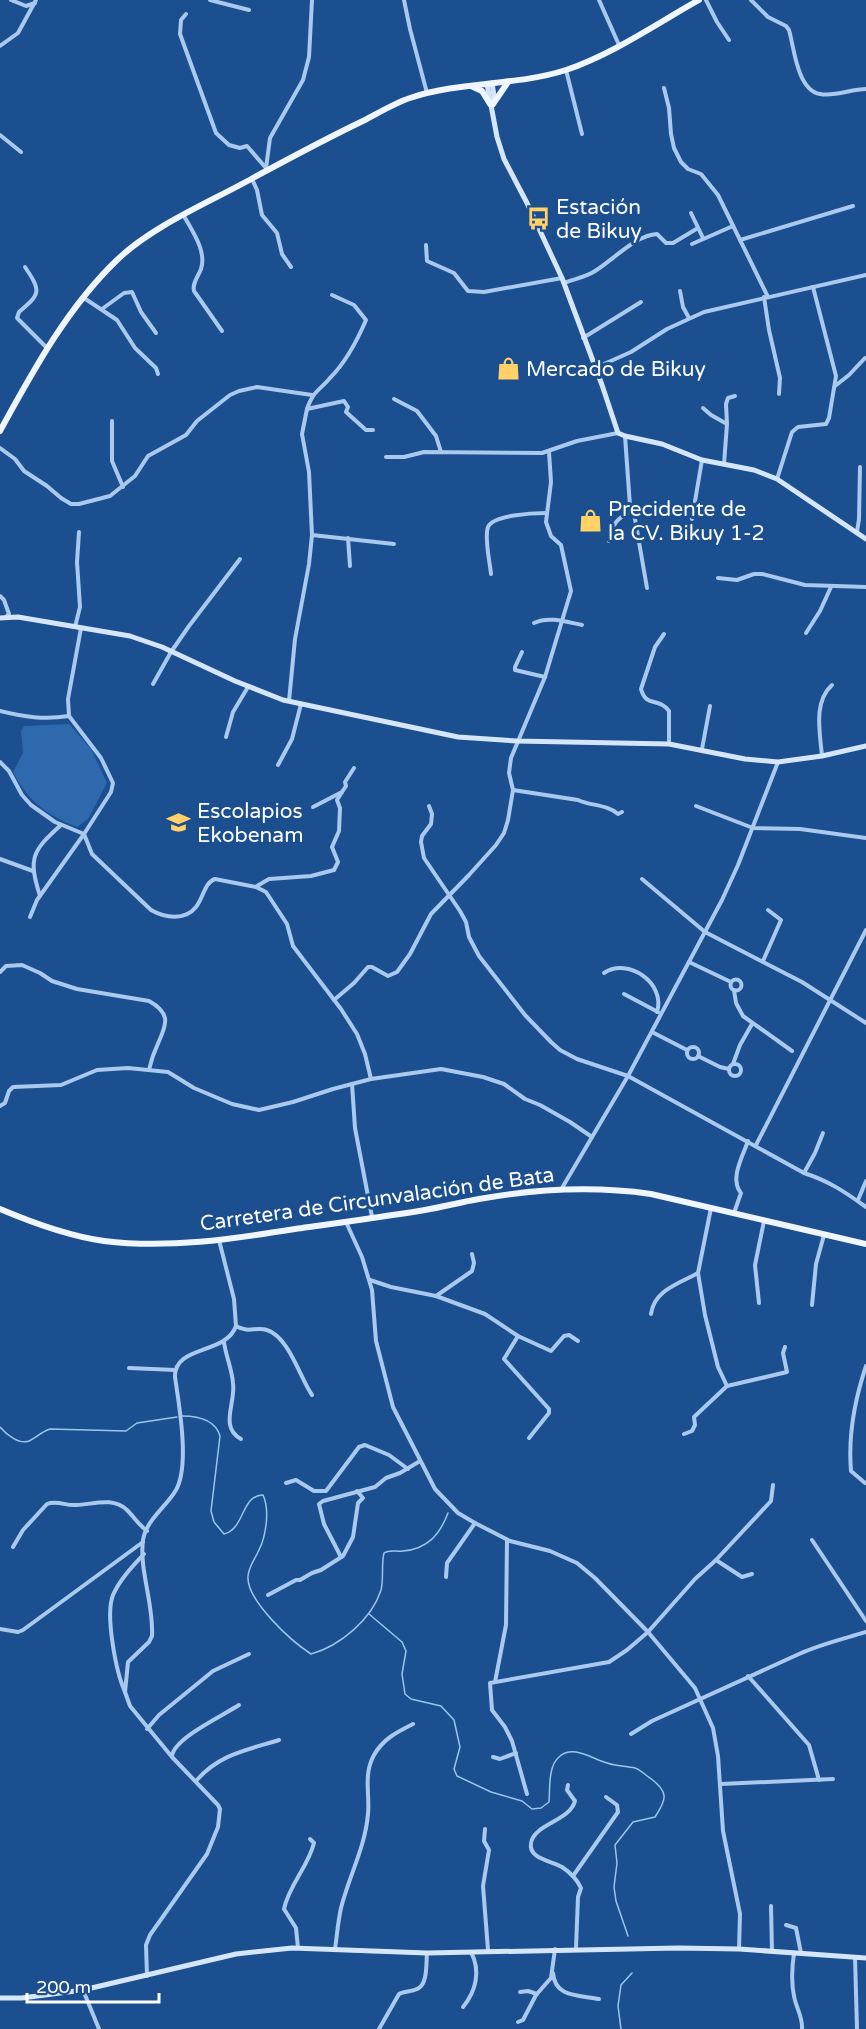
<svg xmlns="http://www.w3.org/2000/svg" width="866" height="2029" font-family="'Varela Round',sans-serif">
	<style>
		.green { fill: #2e69ad }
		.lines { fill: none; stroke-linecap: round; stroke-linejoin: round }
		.stream { stroke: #9cc4f0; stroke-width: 1.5 }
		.street { stroke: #a9c9ee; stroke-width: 4 }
		.secondary { stroke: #d6e6fa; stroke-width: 5 }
		.primary { stroke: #f0f6ff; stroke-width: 6 }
		.labels { text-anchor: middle; stroke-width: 6; stroke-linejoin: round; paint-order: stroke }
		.poi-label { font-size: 21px; fill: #fff; stroke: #1b4f8f; text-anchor: start }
		.street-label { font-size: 21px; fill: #fff; stroke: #1b4f8f }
	</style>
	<rect width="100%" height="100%" fill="#1b4f8f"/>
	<path class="green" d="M69,724l22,25 16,34 -19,36 -11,8c-30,-12 -49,-26 -64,-55l10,-19 -2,-22 3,-5z"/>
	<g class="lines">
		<g class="stream">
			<path d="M182,1416c15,0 33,3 38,20l-9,75 3,11 10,12c21,-5 17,-39 39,-39 7,15 3,41 -4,55 -4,9 -10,16 -11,26 -2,24 43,65 63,78 29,-8 61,-35 70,-64 3,-12 0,-25 3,-37 6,-4 12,-1 19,-2 25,-2 37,-17 45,-38"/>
			<path d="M0,1427c6,7 19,18 29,14 8,-4 12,-9 21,-12l76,2 11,-8 40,-6"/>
			<path d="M369,1614l33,28 4,9 -4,23 3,20 6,5 30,7 13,14 6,27 -6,22 3,7 34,16 31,9 10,8 9,-1 8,-6c1,-13 -1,-36 10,-45 14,-13 33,2 48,6 9,3 19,3 28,5 6,2 10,7 15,10 19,14 17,21 5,39l-22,5 -18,23 2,18 -3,24 2,14 12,35"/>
			<polyline points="621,2029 618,2006 621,1985 632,1973"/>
		</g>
		<g class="street">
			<polyline points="11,0 26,6 35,3"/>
			<polyline points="210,0 249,10"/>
			<polyline points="404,0 410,29 427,93"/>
			<polyline points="599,0 619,45"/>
			<polyline points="706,0 717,22 729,40"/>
			<path d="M751,0l17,17 18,9 3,4c5,17 8,60 31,64 15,3 31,-5 46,-5"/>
			<polyline points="186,14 181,20 180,34 216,133 229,145 240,148 247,146 266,168"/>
			<polyline points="0,46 18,33 36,0"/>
			<polyline points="566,70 582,134"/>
			<polyline points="664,88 669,108 671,134 674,148 681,162 688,169 701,174 718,195 768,297"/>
			<polyline points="0,135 21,152"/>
			<polyline points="266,168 270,138 303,80 309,57 312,0"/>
			<polyline points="252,179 257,190 262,215 277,233 282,254 291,267"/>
			<polyline points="691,213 703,238"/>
			<path d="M184,216c8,15 23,35 17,53 -3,8 -9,14 -7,22l28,40"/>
			<polyline points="740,240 853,206"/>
			<polyline points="692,244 733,226"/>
			<polyline points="426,245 427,261 454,273 468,291 484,292 562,278"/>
			<path d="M25,267c17,25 15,27 -6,45l-2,6 30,30"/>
			<path d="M564,283c10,-4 22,-6 31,-12 18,-11 41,-36 62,-37l9,9h7l25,-15"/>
			<polyline points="680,291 683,307 689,318"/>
			<polyline points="764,297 769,330 780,378 779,394"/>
			<polyline points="84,298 117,320 135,348 156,368 158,374"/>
			<polyline points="102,309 124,293 132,292 141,312 156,333"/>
			<polyline points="583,338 641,302"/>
			<polyline points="595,368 631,352 667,329 704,312 866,275"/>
			<polyline points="835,386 849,375 865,358"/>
			<polyline points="394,399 417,411 436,436 441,452"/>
			<polyline points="703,408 711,415 727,424"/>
			<path d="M307,409c6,-18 12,-18 23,-31 16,-16 27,-37 36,-58l-12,-15 -22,-10"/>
			<polyline points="112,421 112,461 123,487"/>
			<polyline points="625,436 630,506 635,519 647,588"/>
			<polyline points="0,448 15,459 24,471 47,486 61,498 71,504 79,504 110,496 135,476 148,456 186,435 197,421 230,395 239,391 257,387 312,395"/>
			<polyline points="386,457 404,457 424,452 542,453 577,441 618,433"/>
			<polyline points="724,464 727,424 726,404 728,398 735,396"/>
			<polyline points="777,479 792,432 798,427 826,424 829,418 836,376 813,287"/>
			<polyline points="692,519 702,460"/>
			<polyline points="857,532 859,519 860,467"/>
			<polyline points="312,535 394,544"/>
			<polyline points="348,538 350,566"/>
			<path d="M609,541c3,-17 8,-23 23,-30"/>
			<path d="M491,574c-1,-11 -7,-37 -3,-47 5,-12 45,-14 58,-14"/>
			<polyline points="718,578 737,580 754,574 762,574 805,585 866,587"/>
			<polyline points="0,596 4,600 9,614 6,617"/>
			<path d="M534,623c15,-7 32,-1 48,2"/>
			<polyline points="75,627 80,607 77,562 79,532"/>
			<path d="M81,628l-13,71 1,17 32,42 12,25 -2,9 -27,42 8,20 59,56c14,8 34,11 45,-3 8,-10 8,-24 19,-28l41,8 10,5 21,32 6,22 48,63 16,25 8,20 6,25"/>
			<polyline points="806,633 820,611 831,587"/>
			<path d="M664,634l-9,13 -14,42c5,19 18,8 28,22v33"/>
			<polyline points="522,652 515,667 515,670 545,677"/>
			<polyline points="153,684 171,652 189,626 240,559"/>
			<polyline points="289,701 295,639 309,564 312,535 309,472 302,434 307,409 344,401 348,407 346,412 366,430 373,430"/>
			<path d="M0,711c24,6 44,9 69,5"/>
			<polyline points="226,737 233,712 248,687"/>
			<polyline points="702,749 710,706"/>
			<path d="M822,756c-2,-23 -9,-54 10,-71"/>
			<polyline points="0,762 9,771 22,795 31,805 55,822 84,834 37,900 30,917"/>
			<polyline points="278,765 292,739 301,704"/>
			<path d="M513,790l65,10c13,6 28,4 40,14l4,-2"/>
			<path d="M429,806l3,8 -1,10 -9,12 -1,6 3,16 36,53 6,11 3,15 10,19 46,59 26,27 9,8 17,9 51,17 176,97c25,8 41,19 62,34"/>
			<polyline points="696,806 753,828 800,829 866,838"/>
			<polyline points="313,807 342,792 346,786 345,782 354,768"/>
			<polyline points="0,859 33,871"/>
			<polyline points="642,879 705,932 802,982 866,1023"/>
			<polyline points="257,886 269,879 311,876 334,870 338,862 332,847 339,831 340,808 337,800 342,792"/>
			<path d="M40,896c-12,-38 -8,-45 21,-71"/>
			<polyline points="763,961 781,920 768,910"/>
			<polyline points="689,962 731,982"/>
			<path d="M0,972l6,-6 16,-1 18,8 12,8 25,8 72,12c27,15 14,28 6,50 -3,6 -4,12 -6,19"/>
			<path d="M604,973c24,-16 62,10 53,39"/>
			<circle cx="736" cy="985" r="5.5"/>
			<polyline points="734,990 736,1003 743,1016 792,1051"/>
			<polyline points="624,994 658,1012"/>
			<polyline points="334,1000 354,983 368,967 372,967 388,976 397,972 410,954 431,914 469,875 496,845 504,833 508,820 513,790 509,773 511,758 545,677 571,591 561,545 551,536 546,522 551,482 549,452"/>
			<polyline points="652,1032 687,1050"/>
			<circle cx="693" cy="1053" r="6"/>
			<polyline points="698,1056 720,1067 729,1069"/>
			<circle cx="735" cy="1070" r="6"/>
			<polyline points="733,1064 740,1045 752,1024"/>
			<polyline points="352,1084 355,1128 372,1217"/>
			<polyline points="0,1106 5,1103 9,1091 13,1087 61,1085 97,1070 128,1068 168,1072 194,1088 232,1104 259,1110 293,1102 333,1089 371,1079 441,1069 483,1077 504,1084 525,1099 540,1105 570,1122 592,1137"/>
			<polyline points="756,1145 866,930"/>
			<polyline points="804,1173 815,1153 823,1133"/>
			<polyline points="562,1188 628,1076 722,900 738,865 778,762"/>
			<polyline points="858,1200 866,1181"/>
			<polyline points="711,1208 698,1273 705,1315 718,1367 727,1386"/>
			<path d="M734,1213l7,-20c-12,-14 2,-37 7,-52"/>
			<polyline points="346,1222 362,1257 372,1290 376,1341 393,1407 435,1489 458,1513 475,1523 510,1541 550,1551 577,1563 595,1578 648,1632 695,1688 713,1728 718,1756 723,1831 740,1914 739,1949"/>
			<polyline points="370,1280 391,1287 436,1296 485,1314 518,1336 551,1351 564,1336 569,1335 578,1341"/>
			<polyline points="436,1296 472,1271 474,1263 472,1254"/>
			<polyline points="759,1303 755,1265 764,1221"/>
			<polyline points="812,1305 816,1264 824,1235"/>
			<path d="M651,1314c3,-24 29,-31 47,-41"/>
			<path d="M236,1326c13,8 20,0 31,4 22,7 33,48 45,65"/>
			<polyline points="518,1336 504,1359 549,1409 549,1413 529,1438"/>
			<path d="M224,1342c2,15 8,27 9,41 3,20 -14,44 8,56"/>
			<polyline points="129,1368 175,1370"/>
			<polyline points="684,1434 692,1431 695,1425 694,1417 727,1386 787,1372 783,1353 785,1347"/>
			<polyline points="286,1483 296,1480 314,1491 326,1491 359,1447 365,1445 389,1455 408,1469"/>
			<path d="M865,1483l-14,-12c-3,-35 4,-72 15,-105"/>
			<polyline points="812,1540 866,1621"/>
			<path d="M13,1547l10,-17 24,-26c10,-4 19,2 29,1 16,0 36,-9 51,5 7,7 12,15 20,21"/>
			<polyline points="341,1557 324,1524 319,1504 323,1501 375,1487 386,1478 400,1473 420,1461"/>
			<polyline points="716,1560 742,1577 752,1574"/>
			<polyline points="446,1577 447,1563 475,1523"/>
			<polyline points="268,1595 296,1580 300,1580 312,1573 321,1570 343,1556 353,1537 358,1503 363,1498 357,1491"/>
			<polyline points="0,1629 18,1632 23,1630 143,1542"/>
			<polyline points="748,1676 809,1745 819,1780"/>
			<polyline points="495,1682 506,1625 507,1540"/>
			<path d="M125,1692c-9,-20 -20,-77 -12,-97 7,-16 20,-29 31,-41"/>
			<polyline points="147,1729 159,1715 213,1671 249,1654"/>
			<path d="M631,1734l21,-13 147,-67c22,-10 44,-15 67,-22"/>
			<path d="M172,1756c2,-18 52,-41 67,-51"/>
			<polyline points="493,1757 500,1759 516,1753"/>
			<path d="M196,1781c23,-27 51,-31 83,-41"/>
			<polyline points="721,1784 833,1779"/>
			<path d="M568,1785l-1,5 8,11c-5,20 -41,23 -44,42 -3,16 21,18 31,24 9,6 15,12 19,21l-3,9 -2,51"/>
			<polyline points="527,1794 512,1741 505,1727 492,1710 490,1683 609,1662 627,1650 648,1632 695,1579 716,1560 771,1501 773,1485"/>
			<polyline points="485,1829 484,1841 489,1850 483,1886 488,1950"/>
			<polyline points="573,1876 618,1812 617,1805 606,1797"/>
			<polyline points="771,1906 772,1951"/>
			<polyline points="786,1925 796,1928 801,1953"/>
			<path d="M298,1948l-2,-20 -12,-19c5,-24 24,-42 30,-66l-4,-4"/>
			<path d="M335,1949c2,-13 3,-28 6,-41 8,-32 24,-60 27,-94 2,-20 -5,-39 6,-59 9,-16 23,-23 39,-31"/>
			<path d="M794,1953c-2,14 -3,29 0,43 2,12 9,21 8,33"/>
			<polyline points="855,1957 857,2029"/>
			<path d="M553,1973c2,25 26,22 46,26"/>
			<path d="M147,1976l-1,-31 4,-10 57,-81 11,-27 2,-18 -2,-4 -46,-48 -42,-51 -5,-14 3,-30 21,-20 3,-6c2,-31 -13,-66 -9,-96 3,-20 24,-34 33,-50 14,-25 3,-85 -1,-113 -1,-32 51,-22 61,-51l-2,-27 -15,-59"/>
			<polyline points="83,1990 99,2029"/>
			<polyline points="520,1992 528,1991 537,1994"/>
			<path d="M463,2007c13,-16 18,-36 8,-55"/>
			<polyline points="518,2022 523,2020 536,1995 551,1978 555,1949"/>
			<path d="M379,2029l20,-35c5,-3 12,-2 18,-5 11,-4 9,-26 10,-36"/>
		</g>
		<g class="secondary">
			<polyline points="492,83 494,96 493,105"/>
			<polyline points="487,84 497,137 504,159 527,203 562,278 602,385 618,433 625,436 662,444 702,460 754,470 777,479 866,539"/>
			<polyline points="0,618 18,617 130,636 162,647 235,681 283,700 458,737 517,741 669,744 745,759 778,762 822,756 866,746"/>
			<polyline points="0,1998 22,1998 83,1990 236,1954 292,1948 427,1953 678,1948 739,1949 866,1958"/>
		</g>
		<g class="primary">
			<polyline points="471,86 482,91 490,104"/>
			<polyline points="493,104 508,82"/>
			<path d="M0,431c33,-60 67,-123 117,-171 35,-34 93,-58 136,-82 37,-20 74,-40 112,-58 15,-8 30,-17 45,-22 51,-17 106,-12 156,-28 47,-16 90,-46 133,-70"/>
			<path d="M0,1209c33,14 68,27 104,32 64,8 128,-2 191,-12 43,-6 87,-12 130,-19 18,-3 36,-8 54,-11 56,-10 115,-13 172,-5l215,50"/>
		</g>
	</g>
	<defs>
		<symbol id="bus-bare" viewBox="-9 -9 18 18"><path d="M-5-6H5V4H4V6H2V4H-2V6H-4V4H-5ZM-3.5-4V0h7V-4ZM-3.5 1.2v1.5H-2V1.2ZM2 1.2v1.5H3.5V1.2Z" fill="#ffd166" stroke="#1b4f8f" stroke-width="2.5" paint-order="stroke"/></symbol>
		<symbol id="shop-bare" viewBox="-9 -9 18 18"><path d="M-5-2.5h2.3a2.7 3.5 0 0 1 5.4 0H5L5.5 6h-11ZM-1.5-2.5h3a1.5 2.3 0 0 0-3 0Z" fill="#ffd166" stroke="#1b4f8f" stroke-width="2.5" paint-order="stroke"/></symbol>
		<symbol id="school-bare" viewBox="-9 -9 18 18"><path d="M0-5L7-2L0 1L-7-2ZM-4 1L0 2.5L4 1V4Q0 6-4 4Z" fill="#ffd166" stroke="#1b4f8f" stroke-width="2.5" paint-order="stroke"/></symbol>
	</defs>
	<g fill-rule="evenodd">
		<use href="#bus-bare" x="522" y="202" width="33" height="33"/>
		<use href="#shop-bare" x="492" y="352" width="33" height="33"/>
		<use href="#shop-bare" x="574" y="504" width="33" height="33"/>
		<use href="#school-bare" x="162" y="806" width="33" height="33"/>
	</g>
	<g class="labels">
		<g class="poi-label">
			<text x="556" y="214">Estación<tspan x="556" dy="24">de Bikuy</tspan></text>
			<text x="526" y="376">Mercado de Bikuy</text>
			<text x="608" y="516">Precidente de<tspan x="608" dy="24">la CV. Bikuy 1-2</tspan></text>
			<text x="197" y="818">Escolapios<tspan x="197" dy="24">Ekobenam</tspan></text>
		</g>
		<g class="street-label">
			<text transform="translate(377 1199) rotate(-8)" y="7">Carretera de Circunvalación de Bata</text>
		</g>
	</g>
	<path d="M27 1993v9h132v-9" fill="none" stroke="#ffffff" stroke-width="3"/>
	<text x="36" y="1993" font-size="18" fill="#ffffff" stroke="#1b4f8f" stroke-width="4.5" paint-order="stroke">200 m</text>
</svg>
